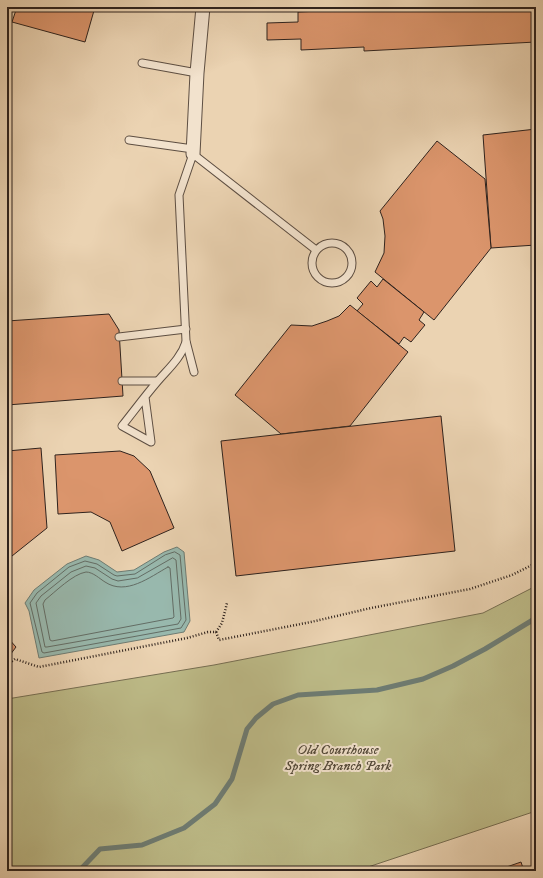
<svg xmlns="http://www.w3.org/2000/svg" width="543" height="878" font-family="'IM FELL DW Pica',serif">
	<style>
		.green { fill: #bdbb88; stroke: #766e52 }
		.water { fill: #98b8ad; stroke: #6e7c73 }
		.lines { fill: none; stroke-linecap: round; stroke-linejoin: round }
		.shore { stroke: #636d65; stroke-width: 1 }
		.stream { stroke: #6e7c73; stroke-width: 5 }
		.building { fill: #db956c; stroke: #2e221d }
		.lane-casing { stroke: #5d4e42; stroke-width: 9 }
		.street-casing { stroke: #5d4e42; stroke-width: 15 }
		.path { stroke: #2e221d; stroke-width: 2.5; stroke-dasharray: 1 2; stroke-linecap: butt }
		.lane { stroke: #f2e2cd; stroke-width: 7 }
		.street { stroke: #f2e2cd; stroke-width: 13 }
		.labels { text-anchor: middle; stroke-width: 4; stroke-linejoin: round; paint-order: stroke }
		.park-label { font-size: 14px; font-style: italic; fill: #524838; stroke: #f2e2cd }
	</style>
	<rect width="100%" height="100%" fill="#ebd3b2"/>
	<filter id="stains"><feTurbulence type="fractalNoise" baseFrequency=".005" numOctaves="4"/><feColorMatrix values="0 0 0 0 .2 0 0 0 0 .09 0 0 0 0 .02 0 0 0 .5 -.17"/></filter>
	<radialGradient id="worn" r=".72"><stop offset=".6" stop-color="#630" stop-opacity="0"/><stop offset="1" stop-color="#630" stop-opacity=".3"/></radialGradient>
	<polygon class="green" points="536,586 536,811 356,871 7,871 7,699 214,665 483,613"/>
	<polygon class="water" points="177,547 184,552 190,621 184,632 39,658 29,611 25,603 34,590 67,564 86,556 99,560 117,572 134,570 164,552"/>
	<g class="lines">
		<g class="shore">
			<polygon points="175,552 180,555 186,620 181,628 44,653 42,652 30,603 37,593 69,567 85,561 97,564 114,575 117,576 135,574 165,555"/>
			<polygon points="173,558 176,560 181,619 178,624 47,647 45,647 36,603 41,596 71,572 86,566 95,568 112,579 118,581 137,578"/>
			<path d="M168,567l2,1 4,49 -1,1 -121,23 -2,-1 -7,-36 2,-4c10,-8 28,-26 41,-28 7,0 14,7 19,10 21,14 45,-5 63,-15z"/>
		</g>
		<g class="stream">
			<polyline points="7,687 7,686"/>
			<polyline points="79,871 100,849 142,845 184,828 215,804 232,779 247,729 256,718 273,704 298,695 377,690 423,679 453,666 485,649 536,618"/>
		</g>
	</g>
	<g class="building">
		<polygon points="17,7 95,7 85,42 12,22"/>
		<polygon points="362,7 536,7 536,42 364,51 364,47 301,50 301,39 267,40 267,23 298,22 298,12 362,9"/>
		<polygon points="536,129 536,245 491,248 483,135"/>
		<polygon points="437,141 485,179 491,248 434,320 375,272 384,253 385,236 383,219 380,211"/>
		<polygon points="383,279 424,312 419,320 425,325 411,342 404,337 399,344 357,311 363,304 357,298 371,281 377,287"/>
		<polygon points="350,305 408,352 350,426 281,434 235,395 291,325 312,326 327,321 339,316"/>
		<polygon points="109,314 119,330 123,396 7,405 7,321"/>
		<polygon points="441,416 455,551 236,576 221,441"/>
		<polygon points="41,448 47,528 7,560 7,451"/>
		<polygon points="120,451 134,456 150,471 174,528 122,551 110,522 91,512 58,514 55,455"/>
		<polygon points="7,637 16,647 7,659"/>
		<polygon points="521,862 524,871 495,871"/>
	</g>
	<g class="lines">
		<defs>
			<g id="lane">
				<polyline points="142,63 197,73"/>
				<polyline points="129,140 193,149"/>
				<circle cx="332" cy="263" r="20"/>
				<polyline points="119,337 186,329"/>
				<polyline points="194,372 186,341 179,195 193,154 316,250"/>
				<polyline points="122,381 157,381"/>
				<path d="M145,397l6,45 -29,-16c12,-15 23,-30 35,-44 11,-13 24,-24 29,-40"/>
			</g>
			<polyline id="street" points="193,154 197,73 203,7"/>
		</defs>
		<use href="#lane" class="lane-casing"/>
		<use href="#street" class="street-casing"/>
		<g class="path">
			<polyline points="216,632 219,640 311,622 371,608 470,589 512,575 536,563"/>
			<polyline points="7,665 15,659 39,667 187,638 208,632 216,632 222,623 227,603"/>
		</g>
		<use href="#lane" class="lane"/>
		<use href="#street" class="street"/>
	</g>
	<g class="labels">
		<g class="park-label">
			<text x="338" y="754">Old Courthouse<tspan x="338" dy="16">Spring Branch Park</tspan></text>
		</g>
	</g>
	<rect width="543" height="878" fill="none" stroke="#ebd3b2" stroke-width="24"/>
	<rect x="8" y="8" width="527" height="862" fill="none" stroke="#2e221d" stroke-width="2"/>
	<rect x="12" y="12" width="519" height="854" fill="none" stroke="#2e221d"/>
	<rect width="100%" height="100%" filter="url(#stains)"/>
	<rect width="100%" height="100%" fill="url(#worn)"/>
</svg>
